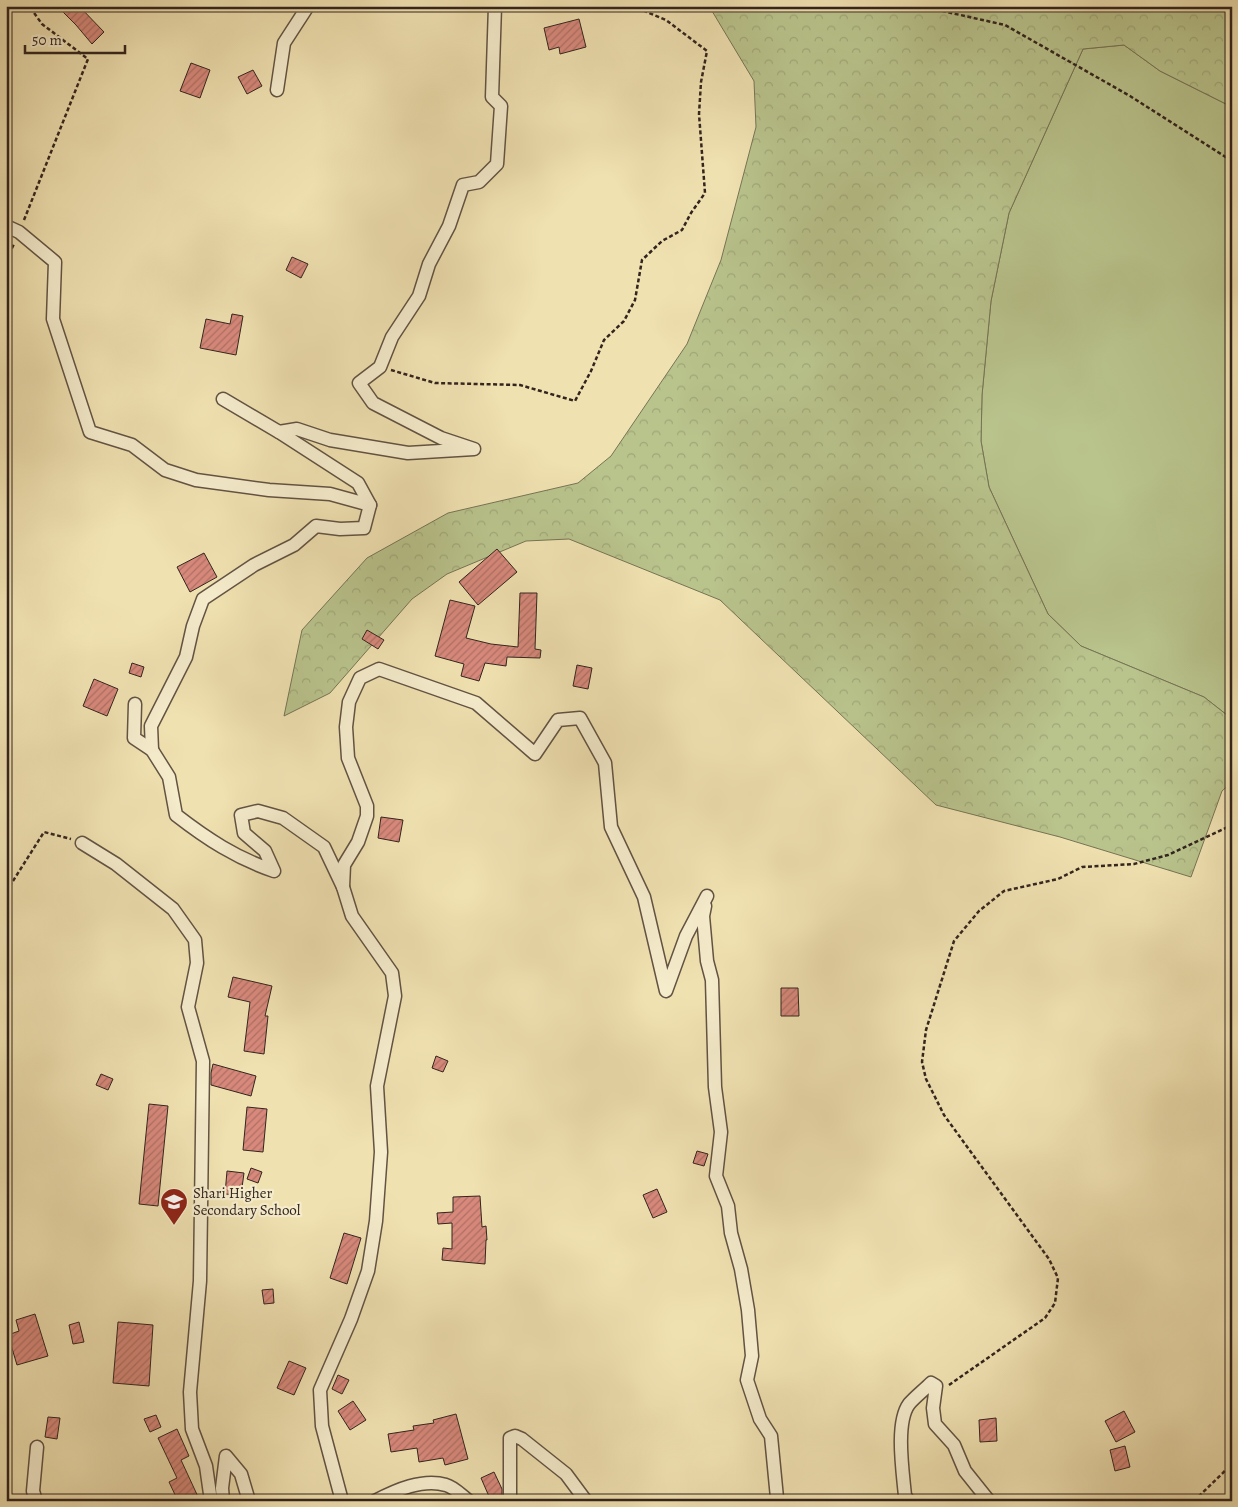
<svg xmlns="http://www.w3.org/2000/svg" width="1238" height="1507" font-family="Alegreya,serif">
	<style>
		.green { fill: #b9c38c; stroke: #767455 }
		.forest { fill: url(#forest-crowns); stroke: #767455 }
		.building { fill: url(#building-hatch); stroke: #32241e }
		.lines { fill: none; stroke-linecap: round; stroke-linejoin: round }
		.minor-casing { stroke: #625343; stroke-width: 15 }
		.path { stroke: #32241e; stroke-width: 2.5; stroke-dasharray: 4 2.5; stroke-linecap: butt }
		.minor { stroke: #f5eccc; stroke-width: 12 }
		.labels { text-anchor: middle; stroke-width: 4.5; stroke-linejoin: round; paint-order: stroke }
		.poi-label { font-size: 15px; fill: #32241e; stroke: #f5eccc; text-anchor: start }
	</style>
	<defs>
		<pattern id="forest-crowns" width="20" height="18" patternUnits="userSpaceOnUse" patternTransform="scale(1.25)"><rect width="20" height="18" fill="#b9c38c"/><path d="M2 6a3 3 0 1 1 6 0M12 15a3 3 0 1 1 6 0" fill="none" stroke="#a0a778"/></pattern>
		<pattern id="building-hatch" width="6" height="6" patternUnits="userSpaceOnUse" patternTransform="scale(1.25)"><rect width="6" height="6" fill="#d8897c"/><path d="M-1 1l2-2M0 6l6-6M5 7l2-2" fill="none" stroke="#b07065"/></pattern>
	</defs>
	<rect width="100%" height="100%" fill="#f0e1b1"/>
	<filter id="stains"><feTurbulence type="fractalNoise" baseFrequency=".004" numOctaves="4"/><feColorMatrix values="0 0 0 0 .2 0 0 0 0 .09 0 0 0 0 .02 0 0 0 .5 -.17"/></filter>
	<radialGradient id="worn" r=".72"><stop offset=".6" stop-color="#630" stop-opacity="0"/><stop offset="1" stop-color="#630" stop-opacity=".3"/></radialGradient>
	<polygon class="green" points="1124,45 1160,71 1232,107 1232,719 1204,697 1081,646 1048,614 989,487 981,441 982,395 991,301 1009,213 1083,49"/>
	<polygon class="forest" points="709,6 1232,6 1232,107 1160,71 1124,45 1083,49 1009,213 991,301 982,395 981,441 989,487 1048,614 1081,646 1204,697 1232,719 1232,782 1222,791 1191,877 1060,837 936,805 720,600 569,539 526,541 447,574 412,599 330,693 284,716 302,630 367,558 448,513 578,483 611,456 687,344 721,260 756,127 754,81"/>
	<g class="building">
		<polygon points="57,6 79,6 104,32 92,44 76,25"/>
		<polygon points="579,19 586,47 560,54 559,47 549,50 544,28"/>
		<polygon points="191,63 210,70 200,98 180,91"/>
		<polygon points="253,70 262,86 247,94 238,77"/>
		<polygon points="292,257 308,264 301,278 286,270"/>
		<polygon points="232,314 243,316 236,355 200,348 206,319 230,324"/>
		<polygon points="497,549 517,572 478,605 459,582"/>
		<polygon points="204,553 217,577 190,592 177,567"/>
		<polygon points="520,593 537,593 535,649 541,650 540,658 507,657 506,666 485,663 479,681 461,676 464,664 435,656 450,600 475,606 466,638 491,644 518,647"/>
		<polygon points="367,630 384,640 378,649 362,639"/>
		<polygon points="132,663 144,667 141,677 129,673"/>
		<polygon points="577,665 592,668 588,689 573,686"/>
		<polygon points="94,679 118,689 107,716 83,706"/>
		<polygon points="381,817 403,820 399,842 378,838"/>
		<polygon points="233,977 272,986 265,1016 268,1016 264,1054 244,1051 250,1002 228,997"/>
		<polygon points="781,988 798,988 799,1016 781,1016"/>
		<polygon points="436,1056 448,1061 443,1072 432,1068"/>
		<polygon points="213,1064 256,1076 251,1096 211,1085 211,1073"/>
		<polygon points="101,1074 113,1079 108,1090 96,1085"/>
		<polygon points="149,1104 168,1106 158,1206 139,1204"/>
		<polygon points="247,1107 267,1109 263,1152 243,1150"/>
		<polygon points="697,1151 708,1154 704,1166 693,1163"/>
		<polygon points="251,1168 262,1172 258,1183 247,1179"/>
		<polygon points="227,1171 244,1173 241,1195 225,1194"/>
		<polygon points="657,1189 667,1212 653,1218 643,1195"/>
		<polygon points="480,1196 482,1227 486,1226 487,1240 486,1240 485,1264 442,1260 443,1248 452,1249 452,1223 438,1224 437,1213 453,1212 453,1197"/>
		<polygon points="344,1233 361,1238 347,1284 330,1278"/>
		<polygon points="273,1289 274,1303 264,1304 262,1290"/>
		<polygon points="35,1314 48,1356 17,1365 8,1335 19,1331 16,1320"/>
		<polygon points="79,1322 84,1342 73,1344 69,1325"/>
		<polygon points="118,1322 153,1325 149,1386 113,1383"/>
		<polygon points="289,1361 306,1368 294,1395 277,1388"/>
		<polygon points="338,1375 349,1380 342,1394 332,1389"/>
		<polygon points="353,1401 366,1420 350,1430 338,1411"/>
		<polygon points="1124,1411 1135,1432 1116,1442 1105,1421"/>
		<polygon points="456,1414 468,1459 445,1465 443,1458 419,1462 417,1448 391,1452 388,1434 414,1430 413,1426 434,1423 433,1420"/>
		<polygon points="156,1415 161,1427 150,1432 144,1419"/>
		<polygon points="48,1417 60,1418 57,1439 45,1437"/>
		<polygon points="996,1418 997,1441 980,1442 979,1420"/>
		<polygon points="177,1429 189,1456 181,1460 200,1501 178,1501 169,1482 177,1478 158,1438"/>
		<polygon points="1125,1446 1130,1467 1115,1471 1110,1450"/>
		<polygon points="494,1472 502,1489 502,1496 491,1501 481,1478"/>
	</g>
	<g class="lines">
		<defs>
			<g id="minor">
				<polyline points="277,90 284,43 308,6"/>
				<polyline points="6,226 19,232 55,262 53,319 90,432 132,445 165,470 196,480 269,490 330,494 370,505"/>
				<polyline points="279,432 297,429 330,440 408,453 474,449 441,438 373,403 359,383 380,367 392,337 419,296 429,264 449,226 463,185 479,182 497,164 501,106 492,97 495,6"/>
				<path d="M135,704l-1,34 18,12 17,27 7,38c31,24 60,43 98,56l-9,-20 -21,-18 -3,-18 17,-4 25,7 41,29 19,40"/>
				<polyline points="152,750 151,726 186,657 193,626 203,599 254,565 294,545 316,526 340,529 364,528 370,505 358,483 279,432 223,399"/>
				<polyline points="82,843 116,864 173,909 195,940 197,963 188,1007 203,1061 200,1281 190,1392 192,1429 206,1466 211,1501"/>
				<polyline points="705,906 703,916 707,961 712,980 715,1087 721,1132 716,1176 728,1206 731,1233 741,1269 748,1310 752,1356 747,1380 760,1419 771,1436 777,1498 779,1501"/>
				<polyline points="36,1501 33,1491 37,1447"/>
				<polyline points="223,1501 222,1488 226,1456 241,1474 249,1501"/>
				<polyline points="342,1501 322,1426 320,1390 351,1319 368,1271 376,1221 381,1152 377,1086 395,996 392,973 352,916 343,887 344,865 358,842 367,816 367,806 348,758 346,727 349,702 360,678 379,669 476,703 535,754 558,720 580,718 605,763 611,827 644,897 666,991 686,936 707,896"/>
				<path d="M375,1501c21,-11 48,-23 71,-16 8,2 16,11 23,16"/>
				<polyline points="508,1501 510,1498 510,1438 515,1436 522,1439 566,1474 586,1501"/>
				<path d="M909,1501l-4,-5c-2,-23 -10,-73 4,-92 6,-7 15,-14 22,-21l5,3 -3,22 2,16 19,21 11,26 24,30"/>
			</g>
		</defs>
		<use href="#minor" class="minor-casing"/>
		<g class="path">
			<polyline points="930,6 938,10 1005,25 1130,96 1232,161"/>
			<polyline points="24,220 88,59 42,24 29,6"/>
			<polyline points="6,260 14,244"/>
			<polyline points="391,370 435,383 520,385 575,401 591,371 604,340 624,321 635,300 642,260 662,241 682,230 691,213 705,193 699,114 701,82 707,51 666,20 637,8 636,6"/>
			<polyline points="6,892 44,832 71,839"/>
			<polyline points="1232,965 1227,968 1232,983"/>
			<polyline points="949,1385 1045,1318 1055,1303 1058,1278 1049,1259 944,1115 926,1079 922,1062 926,1030 954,941 979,911 1004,891 1058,879 1082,867 1134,864 1168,855 1232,825"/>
			<polyline points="1194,1501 1232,1464"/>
		</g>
		<use href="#minor" class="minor"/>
	</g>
	<defs>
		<symbol id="school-pin" viewBox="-11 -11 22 30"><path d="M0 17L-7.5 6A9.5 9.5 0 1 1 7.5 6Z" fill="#8f2418" stroke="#f5eccc"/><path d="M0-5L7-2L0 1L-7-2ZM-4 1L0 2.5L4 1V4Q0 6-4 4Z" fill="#fff"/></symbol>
	</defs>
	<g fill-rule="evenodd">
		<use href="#school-pin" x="158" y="1186" width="32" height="43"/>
	</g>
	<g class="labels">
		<g class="poi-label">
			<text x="193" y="1198">Shari Higher<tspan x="193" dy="17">Secondary School</tspan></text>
		</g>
	</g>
	<rect width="1238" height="1507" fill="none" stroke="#f0e1b1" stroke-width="25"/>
	<rect x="8" y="8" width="1223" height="1492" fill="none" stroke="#32241e" stroke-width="2.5"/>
	<rect x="12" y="12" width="1213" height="1482" fill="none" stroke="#32241e"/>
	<path d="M25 45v8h100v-8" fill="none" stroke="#32241e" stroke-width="2.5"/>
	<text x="32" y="45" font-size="15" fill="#32241e" stroke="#f5eccc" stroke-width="4" paint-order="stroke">50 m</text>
	<rect width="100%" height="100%" filter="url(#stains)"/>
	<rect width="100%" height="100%" fill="url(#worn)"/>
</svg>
